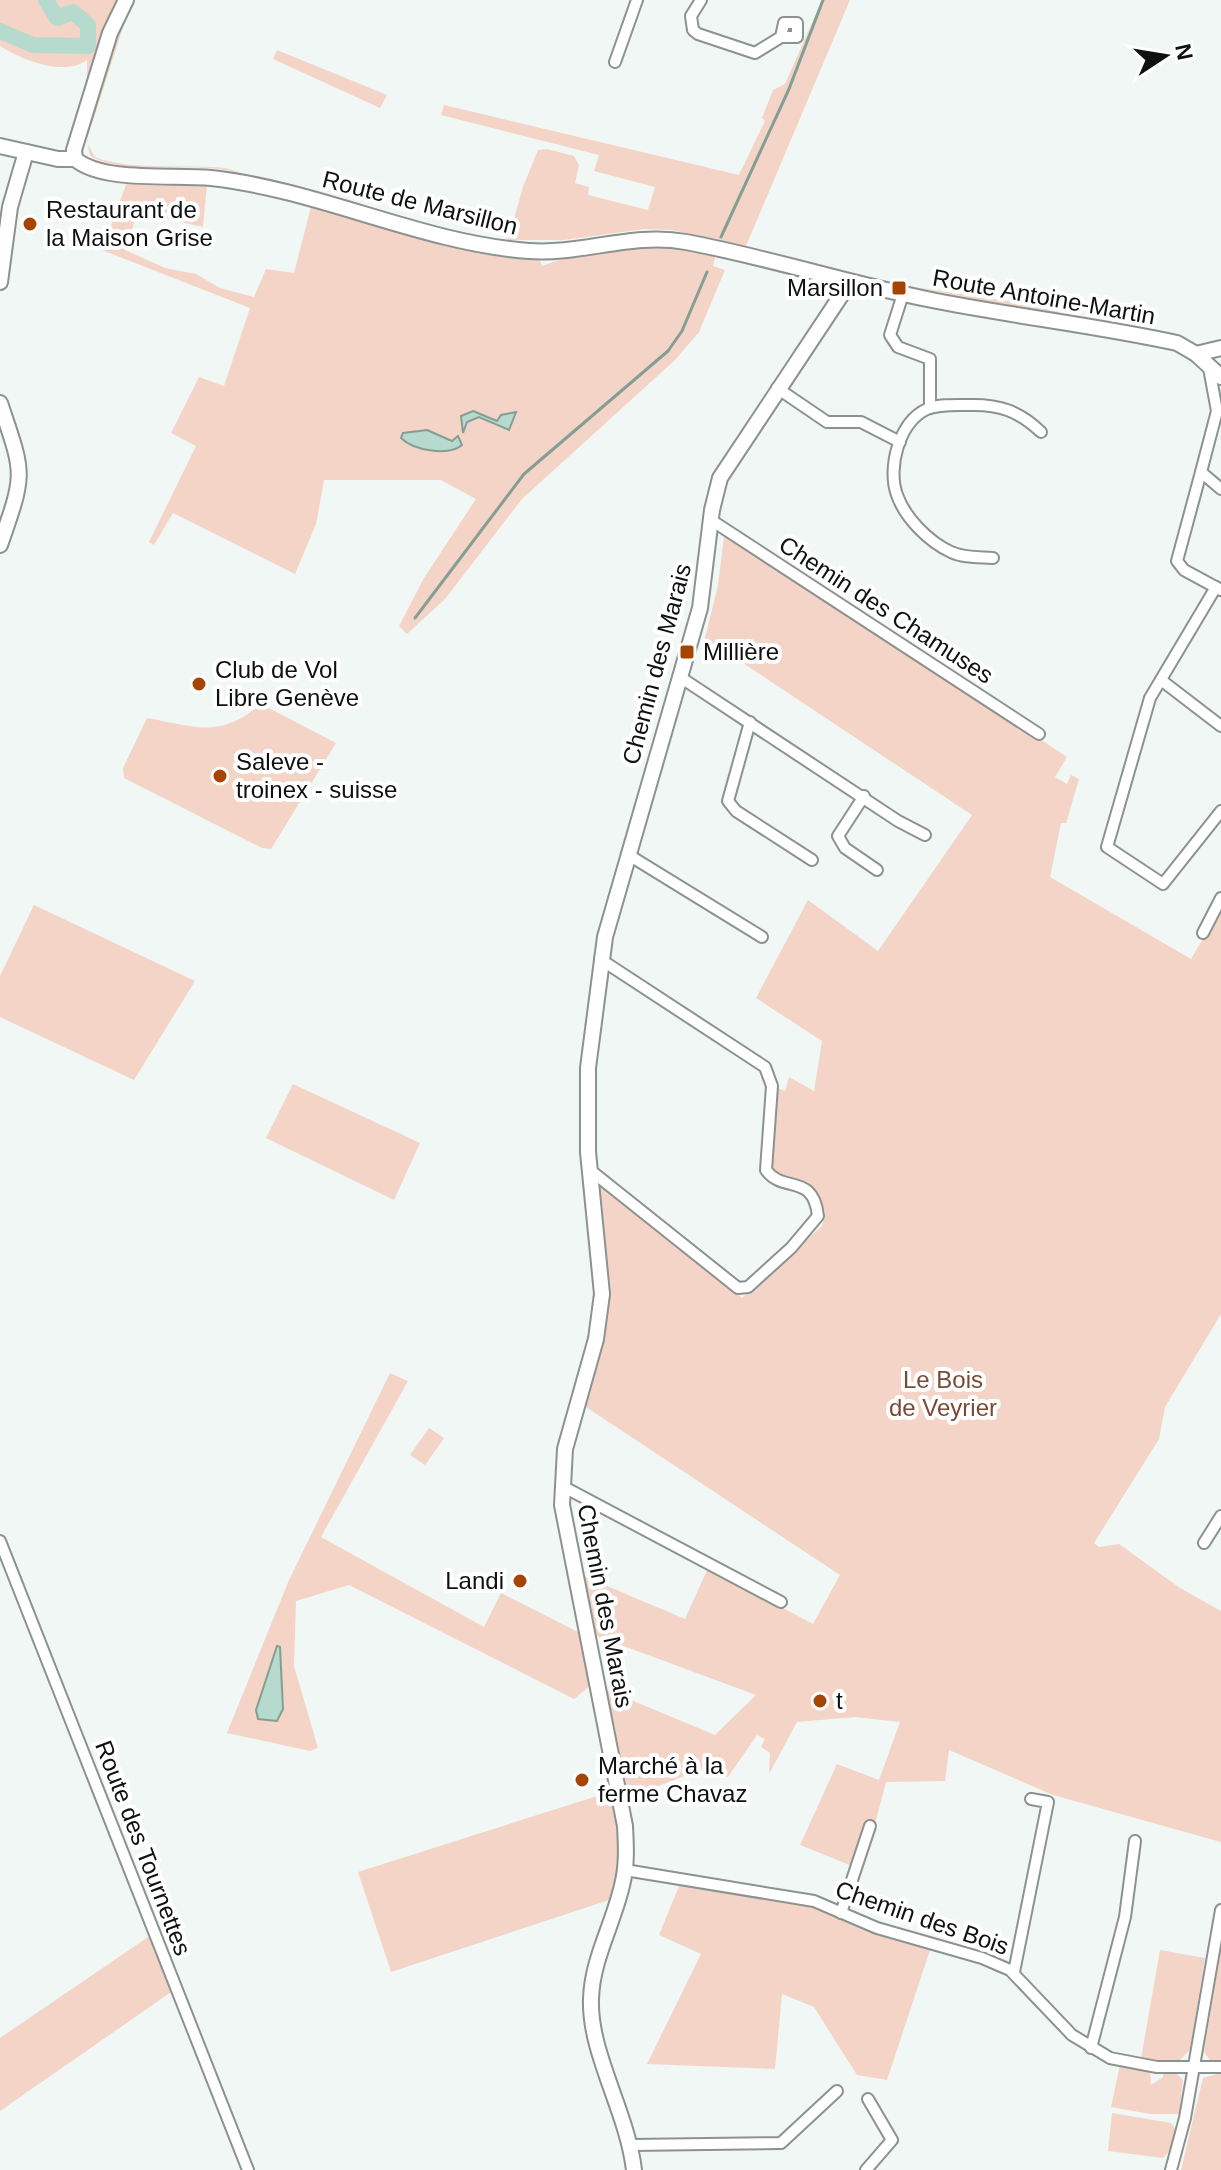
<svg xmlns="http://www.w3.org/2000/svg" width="1221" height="2170" font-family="Helvetica,sans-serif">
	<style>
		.green { fill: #f4d4c6; fill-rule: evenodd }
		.water { fill: #b6dacd; stroke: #849e94; stroke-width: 2 }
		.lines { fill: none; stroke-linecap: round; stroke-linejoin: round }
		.stream { stroke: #849e94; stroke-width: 3 }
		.river { stroke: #b6dacd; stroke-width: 16 }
		.street-casing { stroke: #8c928f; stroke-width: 14 }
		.secondary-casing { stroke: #8c928f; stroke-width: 18 }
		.street { stroke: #fff; stroke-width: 10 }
		.secondary { stroke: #fff; stroke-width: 14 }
		.poi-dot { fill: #a64403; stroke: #fff; stroke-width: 3 }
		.labels { text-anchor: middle; stroke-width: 8; stroke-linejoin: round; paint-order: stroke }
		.street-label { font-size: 24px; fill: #0e1110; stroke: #fff }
		.poi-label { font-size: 24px; fill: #0e1110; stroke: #fff; text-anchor: start }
		.park-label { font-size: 24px; fill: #794a35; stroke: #fff }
	</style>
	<rect width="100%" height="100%" fill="#f1f7f5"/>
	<g class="green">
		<path d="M0,0h118l-31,88v-28c-23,17 -65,0 -87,-14z"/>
		<polygon points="822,0 850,0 746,246 672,230 644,229 564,240 508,240 523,187 538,150 547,149 574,156 579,165 575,183 589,187 588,195 648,210 655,187 594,171 599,155 441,115 444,105 739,175 765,121 762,118 773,90 785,84"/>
		<path d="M130,6l-42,130v9l7,12c34,14 91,7 130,11l227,63c-73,-20 -152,-48 -226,-61 -41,-7 -100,5 -134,-13 -18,-21 26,-125 38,-151z"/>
		<polygon points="277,50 387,95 380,108 273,59"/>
		<path d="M127,182l80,2 -4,43 -65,-15 -13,38 40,18 31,6 24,14 34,9 12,-28 28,4 18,-70c64,19 164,57 228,57l2,6c41,-15 88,-26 132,-20 15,3 29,9 41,11l-2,9 12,4 -26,62 -24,28 -153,139 -77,100 -38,35 -8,-8 25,-48 52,-79 -35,-19h-117l-8,44 -21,50 -122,-61 -19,32 -5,-3 47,-96 -25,-13 28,-56 25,9 26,-78 -148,-58z"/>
		<polygon points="907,286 1054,308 1062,315"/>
		<path d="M725,529l342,228 -12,20 12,7 4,-9 8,4 -13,44h-5l-11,54 141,82 30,-51v406l-56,93 -6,32 -65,104 5,4 20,-3 61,44 41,23v231l-168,-47 -104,-45 -4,31 -59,1 -11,42 -6,-2 -17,44 -52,-21 37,-81 42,16 21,-58 -45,-5 -58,5 -28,52 1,-21 -9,-6 4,-8 -8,-4 -29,42h-14l-14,-7 -71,27 -22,-107 108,45 41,-40 -162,-60 -13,-60 104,44 23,-51 105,56 27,-49 -257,-170 18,-55 8,-53 -11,-113 11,3 133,111 80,-72c13,-31 -25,-47 -47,-54l-5,-8 7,-76 8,3 4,-14 25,14 8,-50 -66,-43 52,-98 70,51 94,-136 -267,-177 13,-53z"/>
		<path d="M261,704l75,39 -65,106 -9,-1 -138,-70 -1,-10 24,-50c47,8 72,22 114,-14z"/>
		<polygon points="34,905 195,981 134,1080 0,1017 0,976"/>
		<polygon points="293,1084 420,1143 394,1200 266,1138"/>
		<path d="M390,1373l18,8 -87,156 163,90 17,-34 77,39 13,53 -17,14 -225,-114 -53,16 -2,65 24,82 -8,3 -83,-18 62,-153zM280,1648l3,61 -27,1z"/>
		<polygon points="429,1428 444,1438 425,1465 410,1455"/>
		<polygon points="613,1791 621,1851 612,1899 391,1972 358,1872"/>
		<polygon points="679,1886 799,1903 930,1950 887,2080 857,2075 814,2007 782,1994 775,2069 647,2064 701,1954 659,1935"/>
		<polygon points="151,1935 174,1990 0,2111 0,2038"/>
		<polygon points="1221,1948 1221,2062 1211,2062 1204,2052"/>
		<polygon points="1160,1950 1205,1958 1190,2050 1178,2062 1141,2059"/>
		<polygon points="1120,2065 1150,2071 1151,2085 1163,2077 1163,2072 1176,2073 1183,2080 1179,2114 1150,2114 1111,2107"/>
		<polygon points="1221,2073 1221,2170 1181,2170 1203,2078"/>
		<polygon points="1112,2113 1171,2123 1176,2131 1171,2150 1163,2158 1108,2151"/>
	</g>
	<g class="water">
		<polygon points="473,411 497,421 501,415 516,412 509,430 479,417 467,422 463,433 461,416"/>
		<path d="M427,430l25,11 6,-5 4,9c-13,11 -48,6 -61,-7l2,-5z"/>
		<polygon points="277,1646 280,1647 283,1709 277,1721 258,1719 256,1710"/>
	</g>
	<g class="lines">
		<g class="stream">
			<polyline points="721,237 789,89 823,0"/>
			<polyline points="415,618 524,474 668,351 682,331 707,272"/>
		</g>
		<polyline class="river" points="0,31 33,45 88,46 88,25 73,12 57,18 46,0"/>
		<defs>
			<g id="street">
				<polyline points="701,0 691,16 693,30 698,34 755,53 781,37 797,37 797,23 784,23 781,37"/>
				<polyline points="615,62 637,0"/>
				<polyline points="903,294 890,335 898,347 930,359 930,408"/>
				<polyline points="1209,368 1217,411 1201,472 1221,489"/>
				<polyline points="777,388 827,422 861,422 900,442"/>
				<polyline points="1201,472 1177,561 1184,570 1221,590"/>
				<polyline points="711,520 1039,734"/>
				<path d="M993,558c-14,-1 -30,0 -42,-6 -22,-10 -46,-34 -54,-57 -10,-27 2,-73 30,-86 12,-5 29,-4 42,-4 30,-1 50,6 72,27"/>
				<polyline points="1216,587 1150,698 1107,847 1163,884 1221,811"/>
				<polyline points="680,677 898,821 925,835"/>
				<polyline points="1161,680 1221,726"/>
				<polyline points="750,722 728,801 736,811 812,860"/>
				<polyline points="864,796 838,836 845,848 877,870"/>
				<polyline points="627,854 762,937"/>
				<polyline points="1203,933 1221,898"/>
				<path d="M590,1170l148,118 10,-1 43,-39 27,-32c-5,-44 -35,-22 -52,-46l6,-84 -7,-19 -165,-108"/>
				<polyline points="562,1486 781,1602"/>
				<polyline points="0,1541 248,2170"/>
				<polyline points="1204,1543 1221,1516"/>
				<polyline points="625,1870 814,1901 877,1928 982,1958 1010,1970 1072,2035 1110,2058 1157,2067 1221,2067"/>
				<polyline points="841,1913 870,1826"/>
				<polyline points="1014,1972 1048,1802 1031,1799"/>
				<polyline points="1091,2048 1125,1917 1135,1841"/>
				<polyline points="631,2145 781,2143 837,2091"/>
				<polyline points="866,2170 892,2140 868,2099"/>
				<polyline points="1171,2170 1185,2118 1221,1910"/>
			</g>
			<g id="secondary">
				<polyline points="0,146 58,159 75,159"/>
				<path d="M75,159c28,24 100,15 136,19 109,12 210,65 318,73 53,4 103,-19 157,-9 81,15 160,41 241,57 83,17 168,26 250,44l19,11 25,23"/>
				<polyline points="75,159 74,150 110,33 126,0"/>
				<polyline points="0,282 10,207 26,152"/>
				<polyline points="1196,354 1221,348"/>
				<path d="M0,403c24,72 26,68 0,142"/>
				<path d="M634,2170c-7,-59 -45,-117 -43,-171 1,-41 24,-78 32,-118 4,-18 3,-36 2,-55l-63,-321 3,-56 31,-110 6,-45 -14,-142v-84l17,-131 95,-329 12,-98 8,-32 130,-196"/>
			</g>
		</defs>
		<use href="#street" class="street-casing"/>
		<use href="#secondary" class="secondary-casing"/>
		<use href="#street" class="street"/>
		<use href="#secondary" class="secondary"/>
	</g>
	<g class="poi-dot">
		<circle cx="30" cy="224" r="8"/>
		<rect x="891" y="280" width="16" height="16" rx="4"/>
		<rect x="679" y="644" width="16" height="16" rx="4"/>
		<circle cx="199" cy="684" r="8"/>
		<circle cx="220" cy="776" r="8"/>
		<circle cx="520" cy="1581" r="8"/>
		<circle cx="820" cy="1701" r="8"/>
		<circle cx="582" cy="1780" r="8"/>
	</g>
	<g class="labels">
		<g class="street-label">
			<text transform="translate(420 203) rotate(14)" y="8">Route de Marsillon</text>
			<text transform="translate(1044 297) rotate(10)" y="8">Route Antoine-Martin</text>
			<text transform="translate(886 610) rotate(33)" y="8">Chemin des Chamuses</text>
			<text transform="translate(657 664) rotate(-75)" y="8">Chemin des Marais</text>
			<text transform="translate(605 1606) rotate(79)" y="8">Chemin des Marais</text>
			<text transform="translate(143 1848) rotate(69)" y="8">Route des Tournettes</text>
			<text transform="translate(922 1918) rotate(19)" y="8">Chemin des Bois</text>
		</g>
		<g class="poi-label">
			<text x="46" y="218">Restaurant de<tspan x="46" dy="28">la Maison Grise</tspan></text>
			<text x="883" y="296" text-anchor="end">Marsillon</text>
			<text x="703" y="660">Millière</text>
			<text x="215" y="678">Club de Vol<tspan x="215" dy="28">Libre Genève</tspan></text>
			<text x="236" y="770">Saleve -<tspan x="236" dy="28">troinex - suisse</tspan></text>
			<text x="504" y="1589" text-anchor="end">Landi</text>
			<text x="836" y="1709">t</text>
			<text x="598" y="1774">Marché à la<tspan x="598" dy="28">ferme Chavaz</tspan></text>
		</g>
		<g class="park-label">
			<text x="943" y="1388">Le Bois<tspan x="943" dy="28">de Veyrier</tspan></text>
		</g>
	</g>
	<g transform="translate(1165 56) rotate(78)" stroke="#ffffff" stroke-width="6" paint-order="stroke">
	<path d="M0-6L14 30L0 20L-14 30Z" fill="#0e1110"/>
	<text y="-12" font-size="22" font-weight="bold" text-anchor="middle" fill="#0e1110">N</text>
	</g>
</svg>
